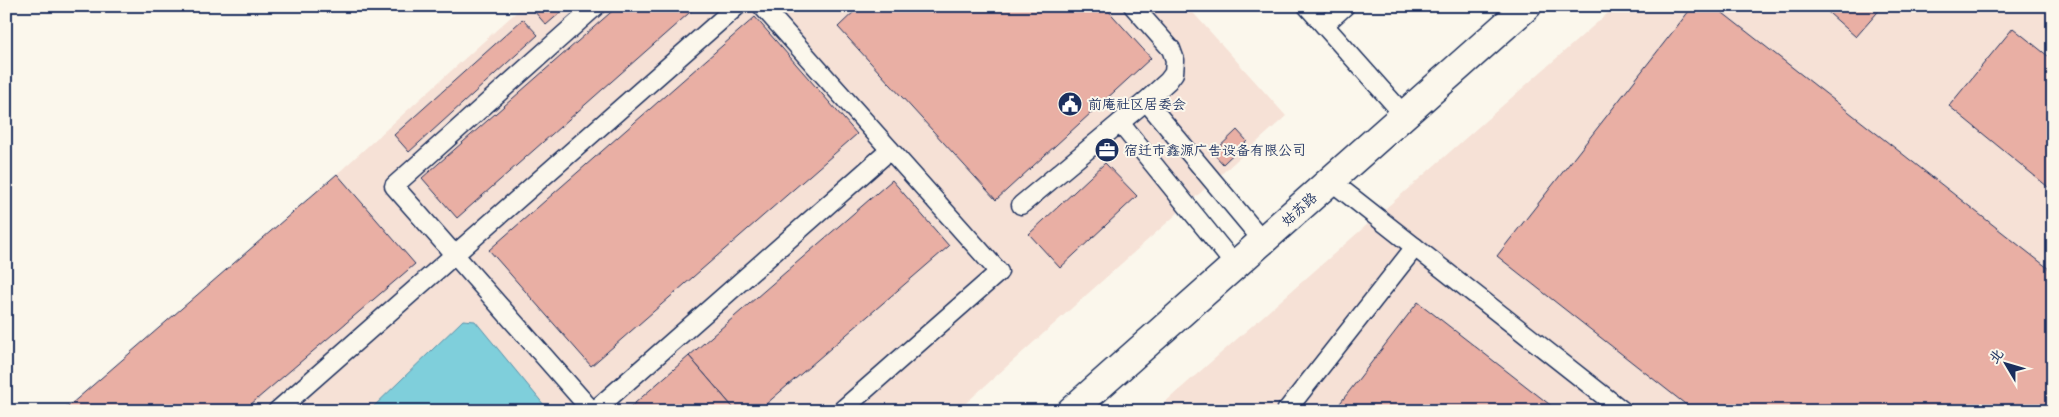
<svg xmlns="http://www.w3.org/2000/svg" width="2059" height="417" font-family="'Playpen Sans','LXGW WenKai TC',sans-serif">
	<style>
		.built { fill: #f6e1d6 }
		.water { fill: #7fcfdb; stroke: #578fa9 }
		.building { fill: #e9afa4; stroke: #1b2f5e }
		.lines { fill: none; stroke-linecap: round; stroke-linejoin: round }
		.service-casing { stroke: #1b2f5e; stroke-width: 21 }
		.tertiary-casing { stroke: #1b2f5e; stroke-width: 31 }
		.service { stroke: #fbf7ec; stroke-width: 18 }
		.tertiary { stroke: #fbf7ec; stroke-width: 28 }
		.labels { text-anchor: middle; stroke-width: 4; stroke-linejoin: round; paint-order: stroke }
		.poi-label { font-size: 14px; fill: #1b2f5e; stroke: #fbf7ec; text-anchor: start }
		.street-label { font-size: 14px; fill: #1b2f5e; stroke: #fbf7ec }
	</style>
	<rect width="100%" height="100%" fill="#fbf7ec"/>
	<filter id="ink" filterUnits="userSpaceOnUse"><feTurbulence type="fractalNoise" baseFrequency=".02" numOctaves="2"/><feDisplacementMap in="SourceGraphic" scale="10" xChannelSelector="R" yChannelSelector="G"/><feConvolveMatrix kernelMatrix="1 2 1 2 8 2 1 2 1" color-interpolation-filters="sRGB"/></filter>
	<g filter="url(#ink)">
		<g class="built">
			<polygon points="523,6 1187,6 1286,116 957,411 63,411 337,174"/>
			<polygon points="1616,6 2053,6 2053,411 1155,411"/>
		</g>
		<polygon class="water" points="463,320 475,321 549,411 369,411"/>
		<g class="building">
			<polygon points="539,6 568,6 546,25 534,11"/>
			<polygon points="618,6 697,6 457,218 422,178"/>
			<polygon points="860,6 1104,6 1151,58 996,200 838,27"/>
			<polygon points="1693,6 1714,6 2053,272 2053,411 1694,411 1497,256"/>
			<polygon points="1821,6 1883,6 1856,37"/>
			<polygon points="755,17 857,134 591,366 489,250"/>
			<polygon points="523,19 538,35 409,152 394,135"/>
			<polygon points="2013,28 2053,60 2053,191 1949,106"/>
			<polygon points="1237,130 1247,141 1223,164 1213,153"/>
			<polygon points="1105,163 1137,196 1060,268 1029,234"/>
			<polygon points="337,174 415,264 243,411 63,411"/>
			<polygon points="892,180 949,246 758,411 736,411 689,356"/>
			<polygon points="1418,302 1558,411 1334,411"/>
			<polygon points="689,356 736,411 627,411 627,410"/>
			<polygon points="892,406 896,411 886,411"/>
		</g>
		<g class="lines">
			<defs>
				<g id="service">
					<polyline points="762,6 999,272 841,411"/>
					<polyline points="1307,6 1404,115"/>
					<polyline points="1324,25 1345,6"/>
					<polyline points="1146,101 1263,241"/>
					<polyline points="1120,123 1235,265"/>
					<polyline points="1331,181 1623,411"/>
					<polyline points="1021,205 1146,101 1168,81 1174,73 1175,60 1171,49 1133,6"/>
					<polyline points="277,411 737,6"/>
					<polyline points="592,411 394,186 596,6"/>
					<polyline points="594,411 890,150"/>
					<polyline points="1286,411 1415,247"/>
				</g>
				<polyline id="tertiary" points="1071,411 1527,6"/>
			</defs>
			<use href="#service" class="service-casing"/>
			<use href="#tertiary" class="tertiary-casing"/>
			<use href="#service" class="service"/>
			<use href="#tertiary" class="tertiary"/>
		</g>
	</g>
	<defs>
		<symbol id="civic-disc" viewBox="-11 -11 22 22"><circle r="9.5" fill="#1b2f5e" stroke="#fbf7ec"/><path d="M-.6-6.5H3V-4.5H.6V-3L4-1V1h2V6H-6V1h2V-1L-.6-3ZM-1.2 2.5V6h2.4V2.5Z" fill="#fff"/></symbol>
		<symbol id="office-disc" viewBox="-11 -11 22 22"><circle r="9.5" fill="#1b2f5e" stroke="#fbf7ec"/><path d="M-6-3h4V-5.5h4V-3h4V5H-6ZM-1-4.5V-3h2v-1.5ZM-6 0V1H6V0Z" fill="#fff"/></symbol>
	</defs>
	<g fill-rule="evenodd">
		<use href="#civic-disc" x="1056" y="90" width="28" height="28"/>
		<use href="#office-disc" x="1093" y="136" width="28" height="28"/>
	</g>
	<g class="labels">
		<g class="poi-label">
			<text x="1088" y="109">前庵社区居委会</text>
			<text x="1124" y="155">宿迁市鑫源广告设备有限公司</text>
		</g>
		<g class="street-label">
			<text transform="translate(1299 209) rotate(-42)" y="5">姑苏路</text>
		</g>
	</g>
	<rect width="2059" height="417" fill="none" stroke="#fbf7ec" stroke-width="25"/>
	<rect x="12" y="12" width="2034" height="392" fill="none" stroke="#1b2f5e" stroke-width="2" filter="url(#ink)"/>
	<g transform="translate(2006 364) rotate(308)" stroke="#fbf7ec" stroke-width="4" paint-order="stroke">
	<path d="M0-4L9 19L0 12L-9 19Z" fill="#1b2f5e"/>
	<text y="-8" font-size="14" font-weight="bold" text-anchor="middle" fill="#1b2f5e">北</text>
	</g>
</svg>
